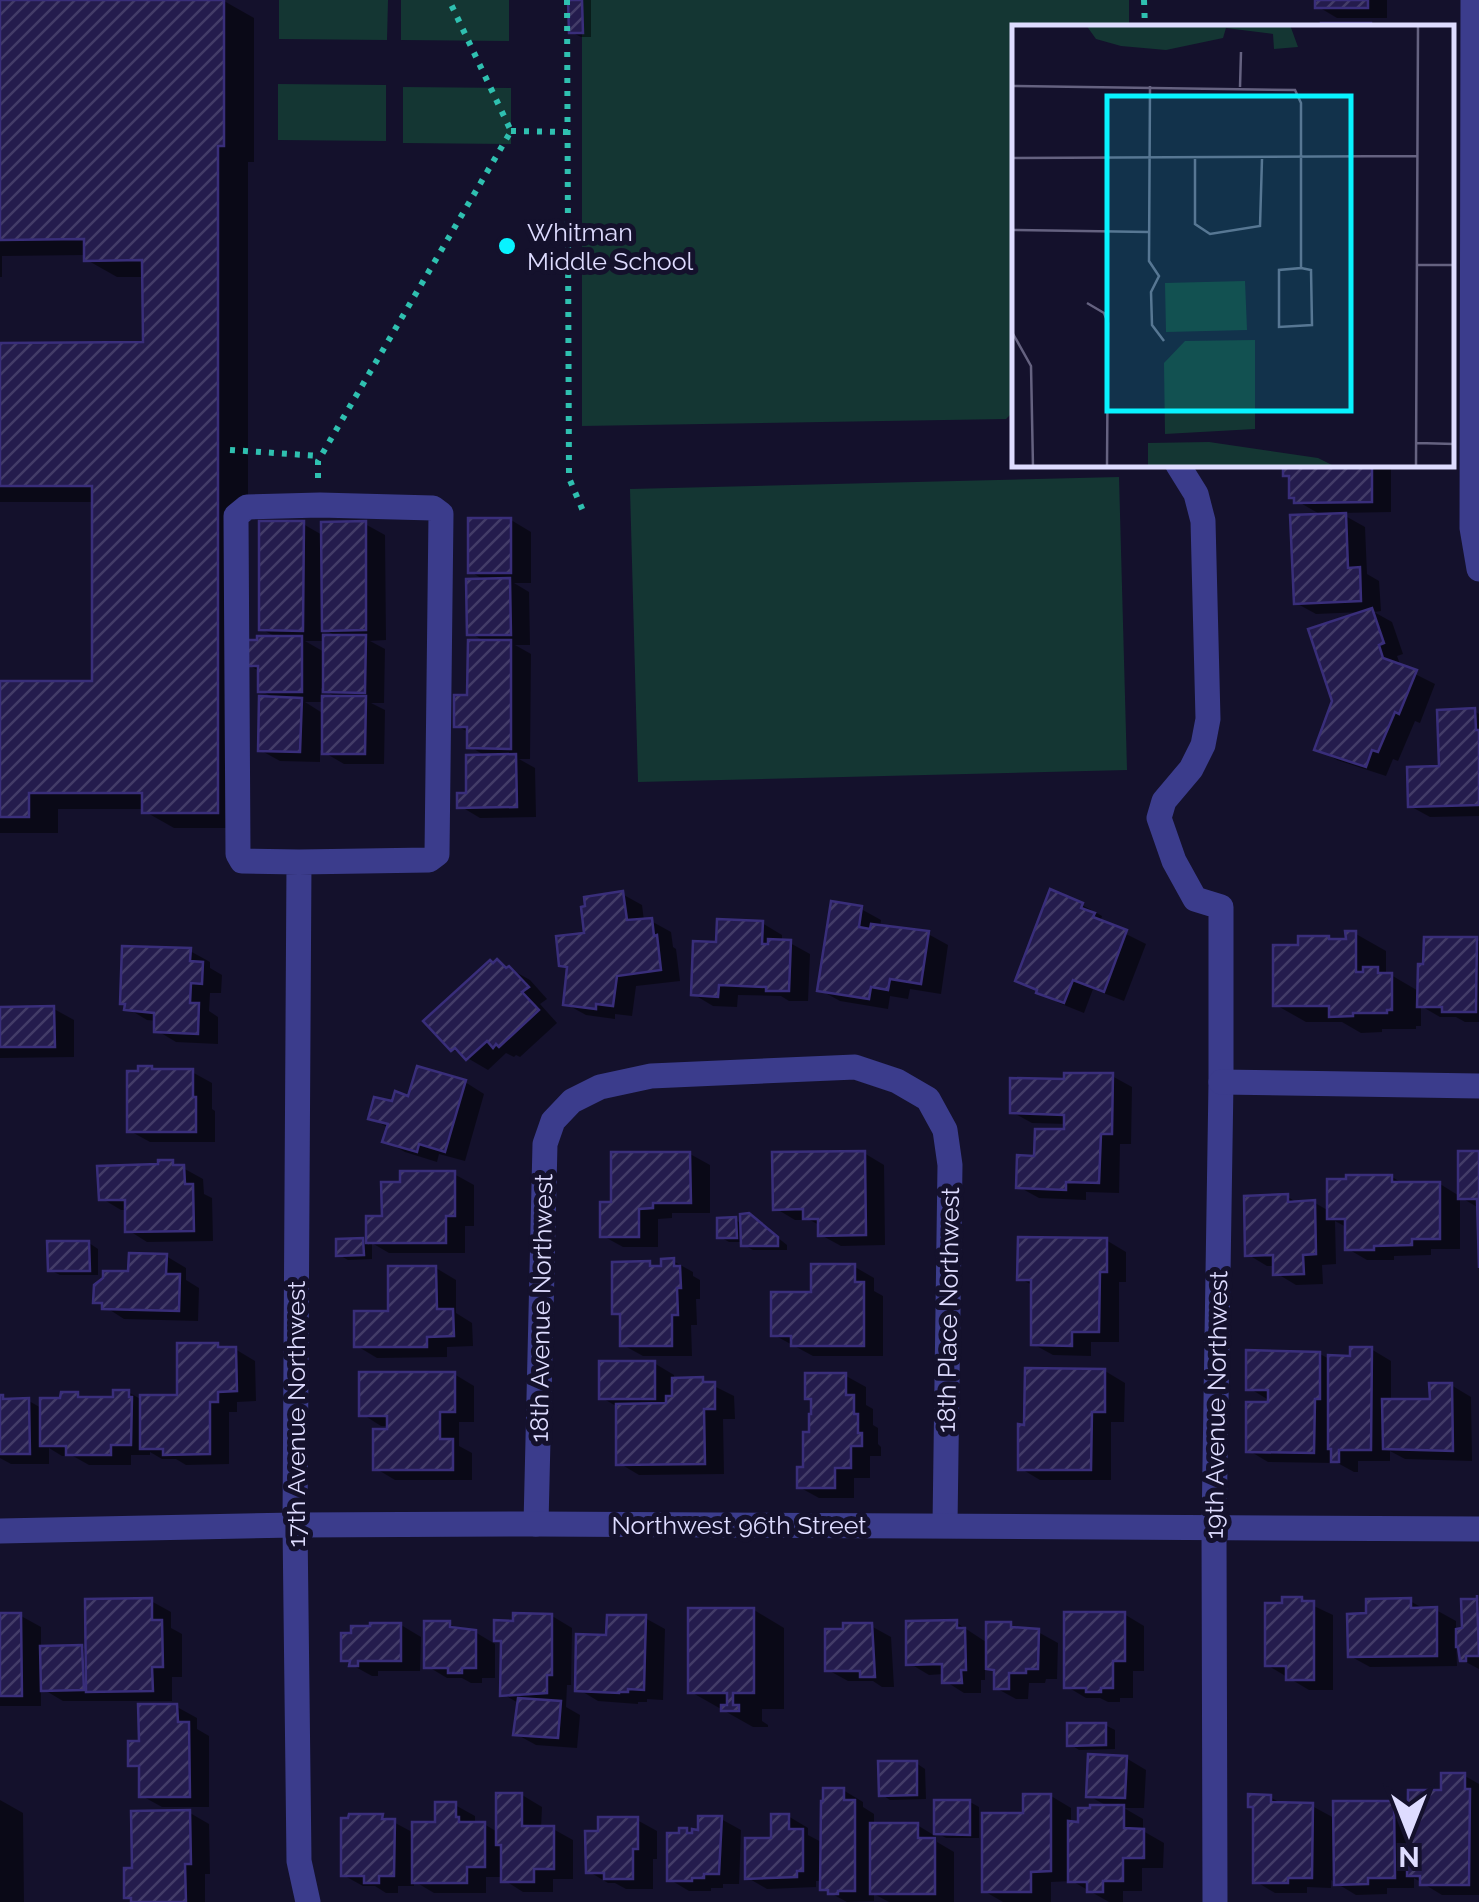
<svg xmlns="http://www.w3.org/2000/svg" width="1479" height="1902" font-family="Raleway,sans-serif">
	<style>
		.green { fill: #143633 }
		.shadow { fill: #0007; fill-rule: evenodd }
		.building { fill: url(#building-hatch); stroke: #392e7a; stroke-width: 2.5 }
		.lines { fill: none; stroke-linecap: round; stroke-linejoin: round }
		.path { stroke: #2fc0b0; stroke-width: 6; stroke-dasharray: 5 8; stroke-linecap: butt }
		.minor { stroke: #3b3c8c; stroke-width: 25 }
		.poi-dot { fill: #08f3ff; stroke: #14112c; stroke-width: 4 }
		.labels { text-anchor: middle; stroke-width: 10; stroke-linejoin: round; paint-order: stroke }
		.poi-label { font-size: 25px; fill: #dedcff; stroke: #14112c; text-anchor: start }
		.street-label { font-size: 25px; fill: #dedcff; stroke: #14112c }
		.inset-road { fill: none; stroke: #656280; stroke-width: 2.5 }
		.view { fill: #08f3ff; fill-opacity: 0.15; stroke: #08f3ff; stroke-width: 5 }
		.inset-edge { fill: none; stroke: #dedcff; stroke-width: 5 }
	</style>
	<defs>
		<pattern id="building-hatch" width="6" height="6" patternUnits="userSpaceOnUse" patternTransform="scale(2.5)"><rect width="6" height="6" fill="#241c4d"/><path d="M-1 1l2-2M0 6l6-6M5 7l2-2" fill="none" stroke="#433c68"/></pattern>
	</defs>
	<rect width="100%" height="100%" fill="#14112c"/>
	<g class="green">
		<polygon points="279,0 388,0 387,40 279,39"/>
		<polygon points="401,0 509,0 509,41 401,40"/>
		<polygon points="582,0 1129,0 1129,27 1014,28 1014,411 1006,419 582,426"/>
		<polygon points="278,84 386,85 386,141 278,140"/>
		<polygon points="403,87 511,88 511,144 403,143"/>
		<polygon points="1119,477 1127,770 638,782 630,489"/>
	</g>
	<g class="shadow">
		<path d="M0,0h213l11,1 30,17v144h-6v480l30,-4 -17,-9 42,-105 21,12 41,-12 20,11 1,105 -16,1 15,8 -1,54h-13l14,7 -1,54h-40l-24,-14v12l-40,-1 -20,-11 16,-51 -16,-9 1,-18 -13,-7v163h-74l-30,-17v-2h-86v24h-58v-150h94l1,-181h-95v-157h145v-68h-28l-30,-17 -1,-5 -84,1v21h-2zM322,628l16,9h-16zM305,641h21v12zM321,688l18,11 -18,-1zM305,702h20l-1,12z"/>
		<polygon points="571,0 591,0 591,37 581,37 571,32"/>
		<polygon points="1317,0 1387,0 1387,18 1337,18 1317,6"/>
		<polygon points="1285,465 1391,465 1391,512 1340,513 1365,527 1367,574 1379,581 1381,611 1374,612 1392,622 1403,654 1397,656 1401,667 1435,684 1420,723 1415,721 1398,761 1393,759 1386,776 1337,760 1318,749 1362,612 1316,614 1296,603 1323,516 1297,501 1292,478 1285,474"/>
		<polygon points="511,520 531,532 531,583 514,583 529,592 530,645 515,645 531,654 530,759 519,759 535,768 536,817 480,818 460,806 469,795 488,757 470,747 470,733 457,726 469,698 486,642 470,633 486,581 471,572"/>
		<polygon points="1474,711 1479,714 1479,816 1430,817 1410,806 1442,768"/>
		<polygon points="622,894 642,905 644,921 651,921 671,932 673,947 676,949 680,981 636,986 632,1016 615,1014 615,1019 586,1015 566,1004 569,969 562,965"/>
		<polygon points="1082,905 1102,916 1101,919 1112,927 1146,944 1124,1001 1093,989 1084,1013 1059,1003 1018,980"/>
		<polygon points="861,909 881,920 880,928 928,934 948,945 941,994 910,989 908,999 890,996 888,1009 840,1001 820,990"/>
		<polygon points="762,923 782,935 782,942 790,943 810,954 808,1001 789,1001 781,996 738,995 737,1007 713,1006 693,994 719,944"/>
		<polygon points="1356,934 1386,951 1386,975 1391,975 1420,992 1476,940 1479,941 1479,1022 1465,1022 1456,1017 1440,1017 1421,1006 1421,1026 1416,1026 1416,1029 1382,1029 1382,1032 1361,1033 1342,1022 1306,1022 1276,1005"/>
		<polygon points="190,951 210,962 210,968 222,975 221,993 210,993 209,1011 218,1017 218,1044 176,1042 156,1030 157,1021 147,1020 127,1008"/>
		<polygon points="498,962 530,980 547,999 540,1004 557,1023 520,1057 516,1055 514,1057 506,1053 488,1070 452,1049"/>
		<polygon points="54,1009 74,1020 74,1057 0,1058 0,1010"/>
		<polygon points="151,1068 157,1072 192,1072 212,1083 212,1109 215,1111 215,1142 150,1142 130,1131 140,1073"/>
		<polygon points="1112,1076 1132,1087 1131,1144 1120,1144 1119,1193 1086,1192 1086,1200 1039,1198 1019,1187 1036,1158 1066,1132 1067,1124 1032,1123 1012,1112 1066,1081"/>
		<polygon points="465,1082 484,1094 465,1161 439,1154 437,1162 405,1152 385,1141 389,1128 370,1118 394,1105"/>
		<polygon points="864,1153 884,1165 885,1245 841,1246 821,1235 821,1226 810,1220 795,1220 775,1208"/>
		<polygon points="1479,1153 1479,1208 1460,1197 1460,1249 1431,1249 1431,1255 1394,1256 1394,1260 1367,1260 1348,1249 1348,1228 1335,1221 1336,1264 1322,1265 1323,1284 1296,1285 1276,1273 1276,1266 1267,1266 1247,1254 1288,1197 1299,1204 1315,1203 1329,1211 1392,1177 1404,1184 1440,1184 1461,1197"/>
		<polygon points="690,1154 710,1165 710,1213 672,1213 672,1218 658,1219 658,1247 623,1247 603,1236 614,1204"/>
		<polygon points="172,1162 203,1179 204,1194 212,1198 213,1241 147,1242 128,1230 127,1210 121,1210 101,1198"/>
		<polygon points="454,1174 474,1185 474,1226 465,1226 465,1253 389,1253 372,1243 372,1259 348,1260 339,1255 362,1241 369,1245 369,1219 384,1219"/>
		<polygon points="735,1220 743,1224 758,1222 787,1245 787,1250 753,1250 744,1245 743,1242 729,1242 720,1237"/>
		<polygon points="1106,1240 1126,1252 1126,1282 1119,1282 1119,1342 1091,1342 1091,1356 1053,1355 1033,1344 1034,1286 1019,1278"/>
		<polygon points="89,1243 98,1249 98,1275 60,1275 50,1270"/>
		<polygon points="166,1256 186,1268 186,1280 199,1288 198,1321 124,1319 96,1301 131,1274"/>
		<polygon points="673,1261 693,1272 693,1276 700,1280 700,1299 696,1299 697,1325 691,1325 692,1356 643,1356 623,1345 623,1317 615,1313 649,1264 657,1268"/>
		<polygon points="855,1267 874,1278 874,1291 883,1296 883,1356 813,1356 774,1335 814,1295"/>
		<polygon points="436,1268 456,1280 456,1313 472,1323 473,1346 447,1347 447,1357 377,1358 357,1346"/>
		<polygon points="217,1345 224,1349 235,1349 255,1361 256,1401 237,1402 237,1412 229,1412 229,1464 186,1465 176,1459 162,1459 150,1452 150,1455 131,1455 131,1465 89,1465 73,1456 62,1456 49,1448 49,1464 11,1464 0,1458 0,1397 10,1401 29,1401 43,1409 78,1395 86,1399 115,1399 128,1392 142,1400 180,1397"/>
		<polygon points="1371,1349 1391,1361 1391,1402 1432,1401 1451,1385 1471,1397 1472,1461 1405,1459 1390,1451 1390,1461 1358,1461 1358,1472 1354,1472 1334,1461 1334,1463 1268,1462 1248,1450 1277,1405 1249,1388 1320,1354 1331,1360 1353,1358"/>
		<polygon points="654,1363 674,1375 674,1380 702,1380 734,1396 735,1419 723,1419 724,1474 639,1475 619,1463 618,1407 602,1398"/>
		<polygon points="1105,1371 1125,1383 1124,1422 1111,1422 1111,1480 1040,1480 1020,1468 1027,1428"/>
		<polygon points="454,1374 474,1386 474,1422 459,1422 459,1446 472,1453 472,1480 395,1480 375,1468 389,1426 381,1426 362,1414"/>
		<polygon points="846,1376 866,1387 866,1405 873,1409 873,1425 878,1428 878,1444 881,1447 881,1456 870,1456 870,1478 854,1478 854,1498 819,1498 799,1487 805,1470 811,1435 814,1401 808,1398"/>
		<polygon points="1301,1600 1333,1615 1333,1690 1309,1690 1267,1665 1285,1605"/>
		<polygon points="151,1601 171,1612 171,1628 182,1634 182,1677 172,1677 172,1701 63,1701 41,1688 41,1706 0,1706 0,1616 21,1616 41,1627 41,1648 82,1647 88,1651"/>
		<polygon points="1410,1601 1426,1610 1436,1610 1456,1621 1456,1631 1464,1630 1464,1602 1479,1601 1479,1669 1462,1660 1456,1640 1457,1666 1370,1667 1350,1656 1368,1616"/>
		<polygon points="754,1610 784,1628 784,1709 762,1709 762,1721 768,1725 768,1727 753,1727 691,1692"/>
		<polygon points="1124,1614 1144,1626 1144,1671 1133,1671 1133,1698 1120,1698 1120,1702 1108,1702 1100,1698 1086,1698 1066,1686"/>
		<polygon points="552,1616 572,1628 571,1685 567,1685 566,1707 580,1715 577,1748 536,1745 516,1734 520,1704 503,1694 503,1644 496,1640 515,1623"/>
		<polygon points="645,1618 665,1629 663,1700 647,1699 647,1702 638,1702 638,1704 598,1701 578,1689 609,1637"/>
		<polygon points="957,1623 989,1644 1010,1625 1018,1629 1038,1632 1058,1643 1057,1679 1046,1679 1045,1683 1029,1683 1028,1699 1016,1699 996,1688 997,1672 985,1666 985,1680 981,1680 981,1693 964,1693 945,1681 944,1674 929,1675 909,1663"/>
		<polygon points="450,1624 461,1631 475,1632 495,1644 495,1678 482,1678 482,1683 471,1683 462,1678 447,1678 427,1666"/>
		<polygon points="401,1625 421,1637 420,1671 378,1671 378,1676 372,1676 343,1660"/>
		<polygon points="871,1626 891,1637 894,1687 882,1687 873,1681 848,1681 828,1670"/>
		<polygon points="177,1707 197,1718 197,1729 209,1736 209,1807 162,1807 142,1796 141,1770 130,1764 141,1743"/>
		<polygon points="1105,1725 1115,1730 1115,1749 1079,1750 1070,1744"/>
		<polygon points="1126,1758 1146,1770 1144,1808 1124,1808 1143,1819 1143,1831 1164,1843 1163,1868 1142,1868 1142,1891 1123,1891 1123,1902 1109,1902 1072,1881 1051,1882 1051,1902 1003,1902 984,1891 1025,1815 1051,1796 1071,1808 1071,1824 1081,1824 1109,1807 1089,1796"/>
		<polygon points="916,1763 925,1769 926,1799 890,1800 881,1794"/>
		<polygon points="1465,1776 1479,1784 1479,1895 1442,1895 1414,1878 1414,1888 1387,1888 1387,1894 1356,1895 1331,1880 1331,1888 1307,1887 1307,1893 1275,1893 1255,1881 1270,1797 1284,1805 1312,1806 1336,1819 1393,1803 1410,1813"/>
		<polygon points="843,1790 863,1802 863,1807 874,1814 874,1825 917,1825 937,1837 937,1802 970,1802 979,1807 979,1838 946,1838 937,1833 937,1842 954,1852 954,1902 889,1902 874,1894 874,1901 847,1902 823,1889 823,1881 816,1881 816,1887 767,1889 748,1878 788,1816 808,1828 808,1835 823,1843"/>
		<polygon points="522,1795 542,1807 541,1829 553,1829 573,1840 573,1879 553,1879 553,1892 523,1892 504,1880 504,1877 486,1877 486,1893 434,1893 414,1881 414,1886 398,1886 398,1893 386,1893 375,1886 363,1886 343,1875 382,1816 414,1833 438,1824 455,1805 475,1816 475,1824 484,1824 499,1833"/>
		<polygon points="0,1800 23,1813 24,1902 0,1902"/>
		<polygon points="190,1813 209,1824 210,1874 205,1874 205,1902 135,1902 127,1897 134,1870"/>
		<polygon points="721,1819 741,1830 739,1884 723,1884 723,1888 711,1888 711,1891 689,1891 669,1879 682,1835 686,1831 695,1835"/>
		<polygon points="637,1820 657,1831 657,1859 653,1859 653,1889 626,1889 615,1883 608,1883 588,1871 601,1834"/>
	</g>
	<g class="building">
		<polygon points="0,0 224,0 224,146 218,146 218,813 142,813 142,793 29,793 29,817 0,817 0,681 92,681 92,486 0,486 0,343 143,342 142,260 84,261 84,239 0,240"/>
		<polygon points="568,0 582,0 583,33 569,33"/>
		<rect x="1315" y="0" width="53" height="8"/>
		<rect x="1321" y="23" width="50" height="5"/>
		<polygon points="1283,465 1372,465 1372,502 1294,503 1294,498 1289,498 1289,476 1283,476"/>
		<polygon points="1346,513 1348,568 1360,567 1361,601 1294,604 1290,515"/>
		<rect x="468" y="518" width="43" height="55"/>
		<polygon points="259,521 304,521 303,631 259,630"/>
		<polygon points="366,521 366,630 322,631 321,522"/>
		<polygon points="510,578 511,635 467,635 466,579"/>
		<polygon points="1372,608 1384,643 1379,645 1383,658 1417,670 1399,714 1395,712 1378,752 1372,750 1366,767 1314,750 1332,701 1308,629"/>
		<polygon points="323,635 366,635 365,693 323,692"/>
		<polygon points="257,636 302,636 302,692 258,692 258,666 245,666 246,640 257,640"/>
		<polygon points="468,640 511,640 511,749 467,748 467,727 454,727 454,695 467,695"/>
		<polygon points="259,696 302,698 300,752 258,751"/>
		<polygon points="322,696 366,696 365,754 322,754"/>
		<polygon points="1475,708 1476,730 1479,730 1479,805 1408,807 1407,767 1439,766 1437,710"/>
		<polygon points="516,754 517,807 457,808 457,793 466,793 466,755"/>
		<polygon points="1050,889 1083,903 1081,908 1095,913 1093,917 1127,930 1104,992 1073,980 1064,1003 1036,993 1037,990 1015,981"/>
		<polygon points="623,891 627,920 652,918 654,936 657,935 661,970 617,976 613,1006 596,1004 596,1009 563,1005 567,967 559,966 556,936 584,933 581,907 585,906 584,897"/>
		<polygon points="831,901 862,906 859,927 870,929 871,924 929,931 921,984 890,979 888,990 871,987 869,999 817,991"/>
		<polygon points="717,919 763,921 762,944 768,944 768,939 791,940 789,991 766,991 766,987 719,985 718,997 691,995 693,941 716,942"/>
		<polygon points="1345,931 1356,931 1356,972 1363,972 1363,967 1378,967 1378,973 1392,973 1392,1010 1387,1010 1387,1013 1353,1013 1353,1016 1329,1017 1329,1006 1273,1006 1273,945 1298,945 1298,936 1329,936 1329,939 1346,939"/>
		<polygon points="1424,937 1477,937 1476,1012 1442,1012 1442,1007 1417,1007 1418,964 1423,964"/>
		<polygon points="122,946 191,948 190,961 203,962 202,984 191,983 190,1003 199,1003 198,1034 154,1032 154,1013 124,1010 125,1004 120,1004"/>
		<polygon points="497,959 506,968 509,966 529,987 522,992 539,1010 499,1047 496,1044 493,1048 487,1041 466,1060 455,1048 451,1051 423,1021 490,960 493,963"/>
		<polygon points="54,1006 55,1047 0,1047 0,1007"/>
		<polygon points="138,1066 152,1066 152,1069 193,1069 193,1097 196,1097 196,1132 127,1132 127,1071 138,1071"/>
		<polygon points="417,1066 466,1080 445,1152 419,1144 417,1152 382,1142 388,1124 368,1119 374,1097 392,1101 395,1091 408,1096"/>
		<polygon points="1064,1073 1113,1073 1112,1134 1101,1134 1099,1183 1066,1182 1066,1190 1016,1188 1017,1155 1034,1156 1035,1129 1064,1129 1064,1115 1010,1113 1010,1078 1064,1079"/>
		<polygon points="865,1151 866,1235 818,1236 818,1219 803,1219 803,1209 773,1210 772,1152"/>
		<polygon points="1458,1151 1479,1151 1479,1268 1477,1199 1458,1199"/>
		<polygon points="611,1152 690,1152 691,1203 653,1203 653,1208 639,1209 639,1237 600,1237 600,1202 611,1202"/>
		<polygon points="158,1160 173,1160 173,1165 184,1165 185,1184 193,1184 194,1231 125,1232 125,1200 99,1200 97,1166 158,1164"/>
		<polygon points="400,1171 455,1171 455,1216 446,1216 446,1243 366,1243 366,1216 382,1216 381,1182 400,1182"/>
		<polygon points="1346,1175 1392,1175 1392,1182 1440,1182 1440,1239 1412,1239 1412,1245 1374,1246 1374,1250 1345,1250 1345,1219 1327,1219 1327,1179 1346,1179"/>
		<polygon points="1288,1194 1288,1202 1315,1200 1316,1254 1303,1255 1304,1274 1273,1275 1273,1255 1245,1256 1244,1196"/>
		<polygon points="749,1213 778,1237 778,1246 741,1246 740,1214"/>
		<polygon points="736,1217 737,1238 717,1238 717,1218"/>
		<polygon points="1018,1237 1107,1238 1107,1272 1100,1272 1099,1332 1072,1332 1072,1346 1031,1345 1031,1280 1017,1280"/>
		<polygon points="363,1238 364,1255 336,1256 336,1239"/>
		<polygon points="47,1241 89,1241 90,1271 48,1271"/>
		<polygon points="129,1253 167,1254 166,1274 180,1274 179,1311 102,1309 102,1303 93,1303 94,1285 103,1278 103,1271 128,1271"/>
		<polygon points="674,1258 674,1266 680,1266 681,1288 677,1288 678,1315 672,1315 672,1346 620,1346 620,1314 612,1314 612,1262 650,1261 650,1266 661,1266 661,1259"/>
		<polygon points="811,1264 855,1264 855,1282 864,1282 864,1346 791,1346 791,1336 771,1336 771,1292 811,1292"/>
		<polygon points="388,1266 436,1266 437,1309 453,1309 454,1336 427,1337 427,1347 354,1347 354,1311 388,1311"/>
		<polygon points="177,1343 218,1343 218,1347 236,1347 237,1391 218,1392 218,1402 210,1402 210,1454 163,1455 163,1449 140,1449 140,1395 177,1395"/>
		<polygon points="1350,1347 1372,1347 1371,1450 1339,1450 1339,1462 1331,1462 1331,1449 1328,1449 1328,1355 1350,1356"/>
		<polygon points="1246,1350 1320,1352 1320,1399 1315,1399 1314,1453 1246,1452 1246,1402 1268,1402 1268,1390 1246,1390"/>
		<rect x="599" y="1361" width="56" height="38"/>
		<polygon points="1025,1368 1105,1369 1105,1412 1092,1412 1091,1470 1018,1470 1018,1424 1024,1425"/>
		<polygon points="359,1372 455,1372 455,1412 440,1412 440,1439 453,1439 453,1470 373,1470 373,1429 387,1429 387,1416 359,1416"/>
		<polygon points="805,1373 846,1373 846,1395 854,1395 854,1414 858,1414 858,1433 862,1433 862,1446 851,1446 851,1468 835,1468 835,1488 797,1488 797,1467 803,1467 803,1432 809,1432 809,1414 811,1414 811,1399 805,1399"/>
		<polygon points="703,1377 703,1382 715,1382 715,1409 704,1409 705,1464 616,1465 616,1404 666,1403 666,1396 672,1396 672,1378"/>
		<polygon points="1429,1383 1452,1383 1453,1451 1383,1449 1382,1399 1430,1399"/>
		<polygon points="113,1390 129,1390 129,1397 132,1397 131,1445 111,1445 111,1455 66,1455 66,1446 40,1446 40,1398 60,1398 61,1392 78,1392 78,1397 113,1397"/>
		<polygon points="0,1395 3,1395 3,1399 29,1398 30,1454 0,1454"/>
		<polygon points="1477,1595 1479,1656 1466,1656 1466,1661 1460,1661 1458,1647 1456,1647 1456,1629 1462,1628 1461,1599 1477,1599"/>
		<polygon points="1282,1597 1302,1597 1302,1601 1314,1601 1314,1680 1286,1680 1286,1666 1265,1666 1265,1603 1282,1603"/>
		<polygon points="152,1598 152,1620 162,1620 163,1667 152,1667 153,1691 86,1692 85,1599"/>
		<polygon points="1411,1598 1411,1608 1437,1607 1437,1656 1348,1657 1347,1614 1366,1613 1366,1599"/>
		<polygon points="688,1608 754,1608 754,1693 733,1693 733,1705 739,1705 739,1711 721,1711 721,1705 727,1705 727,1693 688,1693"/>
		<polygon points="1064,1612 1125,1612 1125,1661 1113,1661 1113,1688 1101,1688 1101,1692 1086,1692 1086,1688 1064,1688"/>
		<polygon points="0,1613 21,1613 22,1696 0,1696"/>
		<polygon points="513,1613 552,1614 552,1675 547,1675 547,1693 500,1696 501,1641 494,1641 494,1620 513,1621"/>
		<polygon points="607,1615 646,1615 644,1690 628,1689 628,1692 619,1692 619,1693 575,1691 576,1634 606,1635"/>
		<polygon points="957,1620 957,1628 965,1628 966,1670 961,1670 962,1683 942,1683 942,1664 906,1665 906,1621"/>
		<polygon points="424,1621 450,1621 450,1627 476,1630 476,1668 462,1668 462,1673 448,1673 448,1668 424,1668"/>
		<polygon points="986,1622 1011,1622 1011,1627 1039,1629 1038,1669 1026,1669 1026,1673 1009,1673 1009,1689 994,1689 994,1670 986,1669"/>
		<polygon points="370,1623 401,1623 401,1661 358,1661 358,1666 349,1666 350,1661 341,1661 341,1633 351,1633 351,1626 370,1626"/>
		<polygon points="843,1623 872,1623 875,1677 860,1677 860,1671 825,1671 825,1629 843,1629"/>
		<polygon points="82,1645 84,1690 41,1691 40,1646"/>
		<polygon points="518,1698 561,1701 558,1738 513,1735"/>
		<polygon points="138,1704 177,1704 178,1722 189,1722 190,1797 139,1797 139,1766 128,1766 128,1741 139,1741"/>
		<polygon points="1067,1723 1106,1723 1106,1745 1067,1746"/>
		<polygon points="1088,1754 1127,1756 1125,1798 1086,1797"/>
		<polygon points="878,1761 917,1761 917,1795 879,1796"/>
		<polygon points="1441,1773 1465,1773 1465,1789 1470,1789 1469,1885 1420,1885 1420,1876 1407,1876 1408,1790 1441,1790"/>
		<polygon points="823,1788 844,1788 844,1800 855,1800 855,1891 838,1891 838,1894 828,1894 828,1890 820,1890 821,1801 823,1801"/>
		<polygon points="496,1793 522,1793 522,1826 554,1826 554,1869 534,1869 534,1882 501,1882 501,1845 496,1845"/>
		<polygon points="1023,1794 1051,1794 1051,1871 1031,1872 1031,1892 982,1892 982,1813 1023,1813"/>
		<polygon points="1248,1794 1271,1795 1271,1802 1313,1803 1312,1878 1288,1878 1288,1883 1253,1883 1253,1807 1248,1807"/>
		<polygon points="934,1800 970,1800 970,1835 934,1834"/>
		<polygon points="1333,1801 1394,1801 1395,1878 1368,1878 1368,1884 1334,1885"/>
		<polygon points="435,1802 456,1802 456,1817 459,1817 459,1822 485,1822 485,1867 467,1867 467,1883 412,1883 412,1822 435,1822"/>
		<polygon points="1090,1805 1124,1805 1124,1828 1144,1829 1144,1858 1123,1858 1123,1881 1103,1881 1103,1892 1087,1892 1087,1882 1068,1882 1068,1821 1078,1822 1078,1808 1090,1808"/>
		<polygon points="190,1810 191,1864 185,1864 186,1902 131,1902 131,1898 124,1898 124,1868 132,1868 131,1811"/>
		<polygon points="349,1814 383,1814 382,1819 395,1819 394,1876 379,1876 379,1883 364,1883 364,1876 341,1876 341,1818 348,1818"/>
		<polygon points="771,1814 789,1814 789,1829 803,1829 803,1871 797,1871 797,1877 745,1879 745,1838 771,1838"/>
		<polygon points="698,1816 722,1816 719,1874 704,1874 704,1878 692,1878 692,1881 667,1881 667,1833 679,1833 679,1828 687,1828 687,1833 692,1833 692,1829 698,1830"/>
		<polygon points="598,1817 638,1817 638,1849 633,1849 633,1879 604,1879 604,1873 586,1873 585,1831 598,1831"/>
		<polygon points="870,1823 918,1823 918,1838 935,1838 935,1894 870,1894"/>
	</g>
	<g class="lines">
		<g class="path">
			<polyline points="567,0 569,478 583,511"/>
			<polyline points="1144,0 1145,28"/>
			<polyline points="511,131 568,132"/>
			<polyline points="230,450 320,456"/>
			<polyline points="318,478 318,461 511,131 449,0"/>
		</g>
		<g class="minor">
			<polyline points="1473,0 1472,528 1479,569"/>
			<polyline points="1178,465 1196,494 1203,521 1208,719 1203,745 1191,769 1164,801 1159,818 1174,861 1195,899 1221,907 1221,1082 1214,1529 1215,1902"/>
			<polyline points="299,862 242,861 238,854 236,516 247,507 320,505 433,508 441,514 437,854 429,860 299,862 295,1525 299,1861 308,1902"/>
			<polyline points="1221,1082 1479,1086"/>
			<polyline points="536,1524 545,1144 553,1121 572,1101 600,1087 651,1076 855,1067 897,1081 928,1099 945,1130 950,1165 945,1525"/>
			<polyline points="0,1531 295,1525 536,1524 1479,1529"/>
		</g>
	</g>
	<circle class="poi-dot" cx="507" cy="246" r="10"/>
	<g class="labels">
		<g class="poi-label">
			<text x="527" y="241">Whitman<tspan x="527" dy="29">Middle School</tspan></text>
		</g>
		<g class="street-label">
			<text transform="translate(541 1308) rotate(-89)" y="9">18th Avenue Northwest</text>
			<text transform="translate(948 1310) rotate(-89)" y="9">18th Place Northwest</text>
			<text transform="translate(1216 1405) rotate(-89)" y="9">19th Avenue Northwest</text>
			<text transform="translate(296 1414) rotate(-90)" y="9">17th Avenue Northwest</text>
			<text x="739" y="1534">Northwest 96th Street</text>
		</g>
	</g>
	<g transform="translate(1012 25)">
		<rect width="442" height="442" fill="#14112c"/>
		<path d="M233,256l2,49 -81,2 -1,-49zM243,315v89l-90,5 -1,-71 21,-22zM197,417l109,16 14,7 77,2h-261v-24z" fill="#143633"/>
		<path d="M74,0h204l8,22 -24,2 -1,-15 -47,-6 -3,10 -57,12 -45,-4 -25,-7z" fill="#143633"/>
		<path class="inset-road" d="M0,61l283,4 6,13v165l-22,2v57l33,-2 -1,-55 -10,-2M138,61l-1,175 10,15 -8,16 1,33 12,16M228,62l1,-35M0,133l405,-2M183,134v65l15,10 50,-8 2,-67M0,205l137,2M405,240h38M75,278l17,10 4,10 -1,144M0,307l19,34 2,101M405,418l38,1M404,442l2,-442"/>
		<path class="view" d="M95,71h244v315h-244z"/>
		<rect width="442" height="442" class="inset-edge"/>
	</g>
	<g transform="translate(1409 1832) rotate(180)" stroke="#14112c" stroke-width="8" paint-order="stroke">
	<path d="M0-8L18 38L0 25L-18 38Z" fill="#dedcff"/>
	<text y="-15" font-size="28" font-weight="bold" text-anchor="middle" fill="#dedcff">N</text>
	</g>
</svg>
